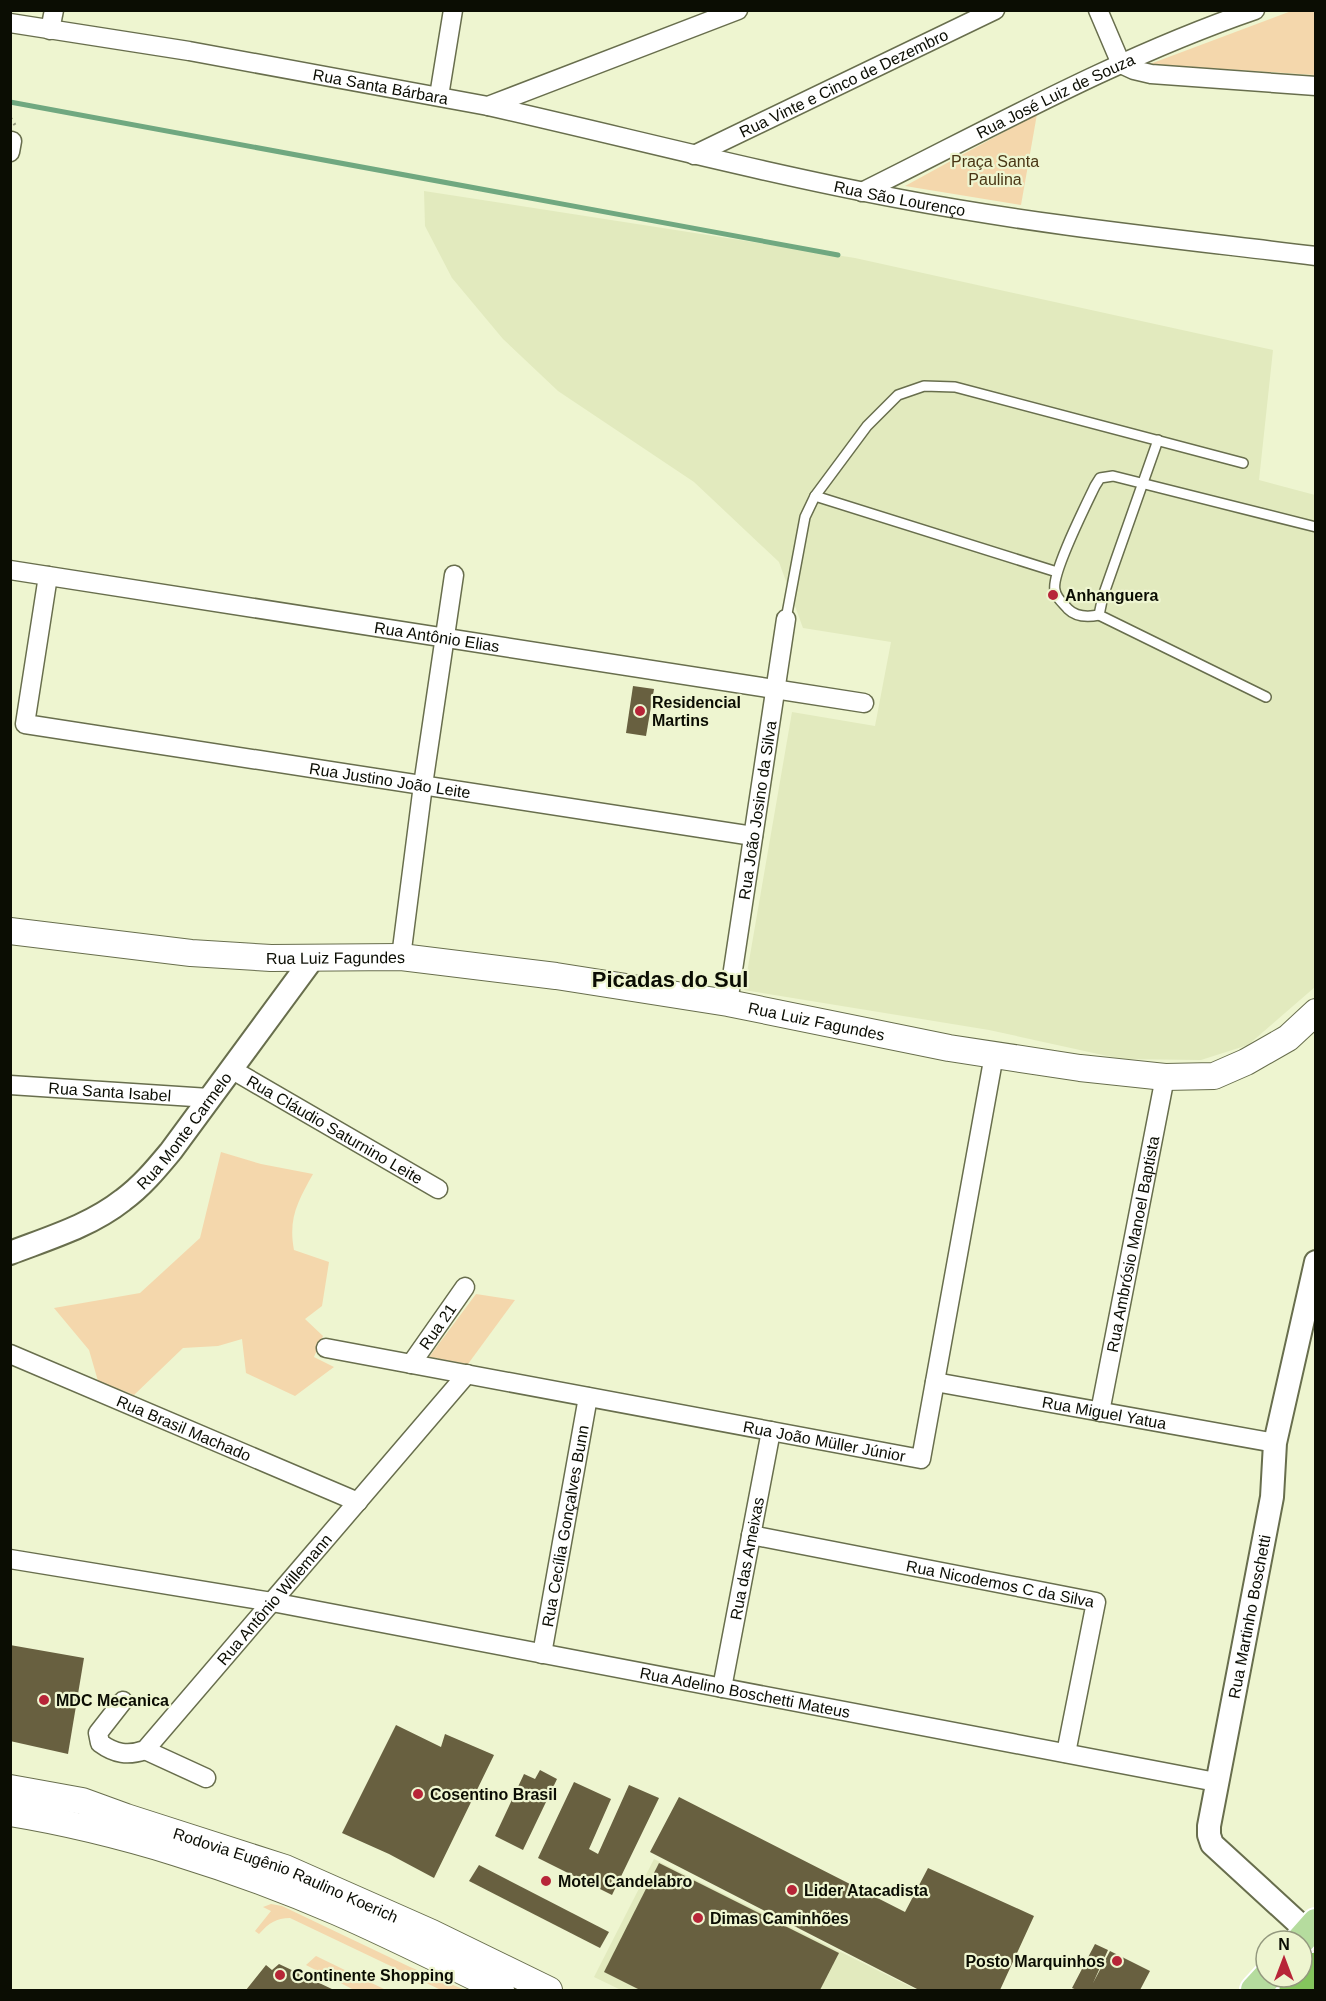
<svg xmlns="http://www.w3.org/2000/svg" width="1326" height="2001" font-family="Helvetica,sans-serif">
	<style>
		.built { fill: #e2eabe }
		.green { fill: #f4d7ac }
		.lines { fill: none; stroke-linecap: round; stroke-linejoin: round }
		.stream { stroke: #70a880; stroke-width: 5 }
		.building { fill: #686040 }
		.service-casing { stroke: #686e4d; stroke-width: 12 }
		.minor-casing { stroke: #686e4d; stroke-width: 21 }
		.tertiary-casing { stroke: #686e4d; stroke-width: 26 }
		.secondary-casing { stroke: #686e4d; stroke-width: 28 }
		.primary-casing { stroke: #fff; stroke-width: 32 }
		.motorway-casing { stroke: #fff; stroke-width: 36 }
		.path { stroke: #999e83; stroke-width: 3; stroke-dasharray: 3 4.5; stroke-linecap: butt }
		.service { stroke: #fff; stroke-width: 9 }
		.minor { stroke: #fff; stroke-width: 18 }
		.tertiary { stroke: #fff; stroke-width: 22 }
		.secondary { stroke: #fff; stroke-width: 26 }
		.primary { stroke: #b5dc9e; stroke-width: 28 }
		.motorway { stroke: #84c55d; stroke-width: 33 }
		.poi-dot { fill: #b72538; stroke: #eef5d0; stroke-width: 2 }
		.labels { text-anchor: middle; stroke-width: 4.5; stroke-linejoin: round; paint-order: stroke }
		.street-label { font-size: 16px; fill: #0b0d03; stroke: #eef5d0 }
		.park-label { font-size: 16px; fill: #493615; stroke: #eef5d0 }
		.poi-label { font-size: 16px; font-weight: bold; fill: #0b0d03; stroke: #eef5d0; text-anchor: start }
		.district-label { font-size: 22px; font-weight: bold; fill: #0b0d03; stroke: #eef5d0 }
	</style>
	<rect width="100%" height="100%" fill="#eef5d0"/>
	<g class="built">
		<polygon points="424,191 855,258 1273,350 1259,480 1315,495 1315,987 1248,1045 1201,1060 1121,1059 989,1030 744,990 792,712 875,726 891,642 803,628 779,562 694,482 558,391 503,339 452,278 425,226"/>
		<polygon points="654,1859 917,1990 621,1990 594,1977"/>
	</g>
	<g class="green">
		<polygon points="1294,10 1315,11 1315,75 1150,64"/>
		<polygon points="1037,114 1021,205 905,186"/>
		<path d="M221,1152l40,12 52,10c-15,27 -25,44 -19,76l35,12 -7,44 -17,13 18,17 -9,21 20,10 -39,29 -49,-23 -4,-34 -24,7 -35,2 -49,47 -36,-14 -9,-31 -35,-42 86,-15 60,-55z"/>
		<polygon points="476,1294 515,1300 468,1364 429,1357"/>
		<path d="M271,1904l11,2 128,61 55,23h-24l-151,-72c-14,0 -21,5 -31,16l-4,-3 16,-20 -8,-4z"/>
		<polygon points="316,1956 386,1990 354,1990 306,1965"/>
	</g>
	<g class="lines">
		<polyline class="stream" points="10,102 838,255"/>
	</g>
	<g class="building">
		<polygon points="633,686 654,689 646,736 626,733"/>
		<polygon points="10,1645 84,1658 68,1754 10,1741"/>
		<polygon points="396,1725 441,1747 445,1734 494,1755 434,1878 389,1854 342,1833"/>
		<polygon points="540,1770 557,1779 523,1850 495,1836 524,1774 535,1779"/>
		<polygon points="574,1782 611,1799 589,1849 598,1854 629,1785 659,1798 612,1895 538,1858"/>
		<polygon points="679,1797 905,1912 928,1868 1034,1916 1000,1990 919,1990 650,1852"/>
		<polygon points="659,1863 839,1953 820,1990 640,1990 604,1972"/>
		<polygon points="479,1865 609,1932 600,1948 469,1881"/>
		<polygon points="1095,1944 1108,1950 1093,1983 1110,1951 1150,1971 1140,1990 1077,1990 1072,1988"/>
		<polygon points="279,1964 334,1990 246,1990 266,1965 272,1970"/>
	</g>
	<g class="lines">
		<defs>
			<g id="service">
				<polyline points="1158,440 1103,596 1099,615 1266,697"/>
				<polyline points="815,496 1057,572"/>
				<path d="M1099,615c-10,2 -23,2 -31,-6 -5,-6 -12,-11 -13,-19 -4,-16 31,-85 40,-104l5,-8 13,-2 203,51"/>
				<polyline points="786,619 805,517 815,496 867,426 898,395 924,386 955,387 1243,463"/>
			</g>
			<g id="minor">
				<polyline points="1098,10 1121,64 1134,70 1151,74 1316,86"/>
				<path id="s1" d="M10,23l179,28 299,55 250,-96"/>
				<polyline points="50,30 54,10"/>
				<polyline points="439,96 453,10"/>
				<path id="s2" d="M488,106c138,31 274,67 413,93 137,26 276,40 415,57"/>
				<polyline points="10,152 12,141"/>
				<path id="s3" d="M694,155l301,-145"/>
				<path id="s4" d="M862,192c129,-64 256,-135 393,-182"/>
				<path id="s5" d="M10,570l854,133"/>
				<path id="s6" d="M48,576l-23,148 728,112"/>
				<polyline points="401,957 423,785 454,575"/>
				<path id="s7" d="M728,1003l58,-384"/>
				<path id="s8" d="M231,1069l207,120"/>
				<path id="s9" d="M10,1085l199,13"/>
				<path id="s10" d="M326,1348l595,111 73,-404"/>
				<path id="s11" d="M10,1354l348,148"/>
				<path id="s12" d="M411,1364l54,-77"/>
				<path id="s13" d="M935,1382l340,61"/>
				<path id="s14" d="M1100,1412l65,-335"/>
				<path id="s15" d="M751,1535l345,67 -30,151"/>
				<path id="s16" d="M10,1559l262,43 944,180"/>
				<path id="s17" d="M542,1654l46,-257"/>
				<path id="s18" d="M722,1688l49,-257"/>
				<path id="s19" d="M123,1701l-25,32 2,10c15,11 28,13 45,7l322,-376"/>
				<polyline points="145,1750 206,1778"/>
			</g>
			<g id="tertiary">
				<path id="s20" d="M10,1253c39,-15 80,-27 113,-53 19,-14 33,-31 48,-49l142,-193"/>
				<path id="s21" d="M1308,1932l-96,-88 -3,-9v-9l63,-329 3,-54 41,-181"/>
			</g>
			<g id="secondary">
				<path id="s22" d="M10,931l181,22 80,5 130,-1 155,19 172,27 221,45 131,20 85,9 49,-1 32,-14 42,-24 28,-26"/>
				<path id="s23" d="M10,1788l72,13 44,16 159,51 147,65 117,57"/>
				<path d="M10,1813c110,18 225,55 327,99 55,24 110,52 164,78"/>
			</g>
			<g id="primary">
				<polyline points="1300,1941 1316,1923"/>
				<polyline points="1255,1990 1267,1977"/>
			</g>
			<polyline id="motorway" points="1296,1990 1316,1969"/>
		</defs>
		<use href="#service" class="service-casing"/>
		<use href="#minor" class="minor-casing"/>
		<use href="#tertiary" class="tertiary-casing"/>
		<use href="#secondary" class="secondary-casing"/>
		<use href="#primary" class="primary-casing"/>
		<use href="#motorway" class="motorway-casing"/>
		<polyline class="path" points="10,117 15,125"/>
		<use href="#service" class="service"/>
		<use href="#minor" class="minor"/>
		<use href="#tertiary" class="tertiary"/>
		<use href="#secondary" class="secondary"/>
		<use href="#primary" class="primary"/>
		<use href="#motorway" class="motorway"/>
	</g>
	<g class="poi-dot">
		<circle cx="1053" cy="595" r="6"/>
		<circle cx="640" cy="711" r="6"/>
		<circle cx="44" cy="1700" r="6"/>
		<circle cx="418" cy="1794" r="6"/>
		<circle cx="546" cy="1881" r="6"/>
		<circle cx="792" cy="1890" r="6"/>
		<circle cx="698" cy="1918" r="6"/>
		<circle cx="1117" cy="1961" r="6"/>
		<circle cx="280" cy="1975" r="6"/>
	</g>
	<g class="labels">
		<g class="street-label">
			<text dy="6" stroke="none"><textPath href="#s3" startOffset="166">Rua Vinte e Cinco de Dezembro</textPath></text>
			<text dy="6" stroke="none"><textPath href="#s1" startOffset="376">Rua Santa Bárbara</textPath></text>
			<text dy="6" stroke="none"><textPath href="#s4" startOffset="216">Rua José Luiz de Souza</textPath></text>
			<text dy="6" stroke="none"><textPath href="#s2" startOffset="422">Rua São Lourenço</textPath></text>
			<text dy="6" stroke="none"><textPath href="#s5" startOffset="432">Rua Antônio Elias</textPath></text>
			<text dy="6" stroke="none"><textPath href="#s6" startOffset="519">Rua Justino João Leite</textPath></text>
			<text dy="6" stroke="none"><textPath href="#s7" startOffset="195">Rua João Josino da Silva</textPath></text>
			<text dy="6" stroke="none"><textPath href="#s22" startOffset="327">Rua Luiz Fagundes</textPath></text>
			<text dy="6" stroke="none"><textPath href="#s22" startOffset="813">Rua Luiz Fagundes</textPath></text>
			<text dy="6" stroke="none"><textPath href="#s9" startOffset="100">Rua Santa Isabel</textPath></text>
			<text dy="6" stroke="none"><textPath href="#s8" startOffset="120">Rua Cláudio Saturnino Leite</textPath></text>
			<text dy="6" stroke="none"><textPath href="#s20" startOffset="218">Rua Monte Carmelo</textPath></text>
			<text dy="6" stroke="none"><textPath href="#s14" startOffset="171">Rua Ambrósio Manoel Baptista</textPath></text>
			<text dy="6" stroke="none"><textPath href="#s12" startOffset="46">Rua 21</textPath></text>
			<text dy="6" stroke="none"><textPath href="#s13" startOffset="172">Rua Miguel Yatua</textPath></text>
			<text dy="6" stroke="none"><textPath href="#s11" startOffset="189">Rua Brasil Machado</textPath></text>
			<text dy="6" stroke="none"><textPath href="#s10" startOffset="507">Rua João Müller Júnior</textPath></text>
			<text dy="6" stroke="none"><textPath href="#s17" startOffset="130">Rua Cecília Gonçalves Bunn</textPath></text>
			<text dy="6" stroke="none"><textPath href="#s18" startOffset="132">Rua das Ameixas</textPath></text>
			<text dy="6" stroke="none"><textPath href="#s15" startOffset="254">Rua Nicodemos C da Silva</textPath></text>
			<text dy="6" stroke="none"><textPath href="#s19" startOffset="297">Rua Antônio Willemann</textPath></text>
			<text dy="6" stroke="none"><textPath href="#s21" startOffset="362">Rua Martinho Boschetti</textPath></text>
			<text dy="6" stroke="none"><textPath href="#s16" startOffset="747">Rua Adelino Boschetti Mateus</textPath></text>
			<text dy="6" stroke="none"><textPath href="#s23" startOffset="290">Rodovia Eugênio Raulino Koerich</textPath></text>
		</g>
		<g class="park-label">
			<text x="995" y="167">Praça Santa<tspan x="995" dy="18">Paulina</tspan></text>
		</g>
		<g class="poi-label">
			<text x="1065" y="601">Anhanguera</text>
			<text x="652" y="708">Residencial<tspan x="652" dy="18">Martins</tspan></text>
			<text x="56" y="1706">MDC Mecanica</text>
			<text x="430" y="1800">Cosentino Brasil</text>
			<text x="558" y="1887">Motel Candelabro</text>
			<text x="804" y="1896">Lider Atacadista</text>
			<text x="710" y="1924">Dimas Caminhões</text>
			<text x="1105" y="1967" text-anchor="end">Posto Marquinhos</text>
			<text x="292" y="1981">Continente Shopping</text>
		</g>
		<g class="district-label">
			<text x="670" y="987">Picadas do Sul</text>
		</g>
	</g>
	<rect width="1326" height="2001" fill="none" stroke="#0b0d03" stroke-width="24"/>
	<g transform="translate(1284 1959)"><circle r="28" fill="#eef5d0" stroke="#93987e" stroke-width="1.5"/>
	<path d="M0-4.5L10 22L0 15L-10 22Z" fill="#b72538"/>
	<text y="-9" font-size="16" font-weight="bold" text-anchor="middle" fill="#0b0d03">N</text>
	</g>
</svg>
